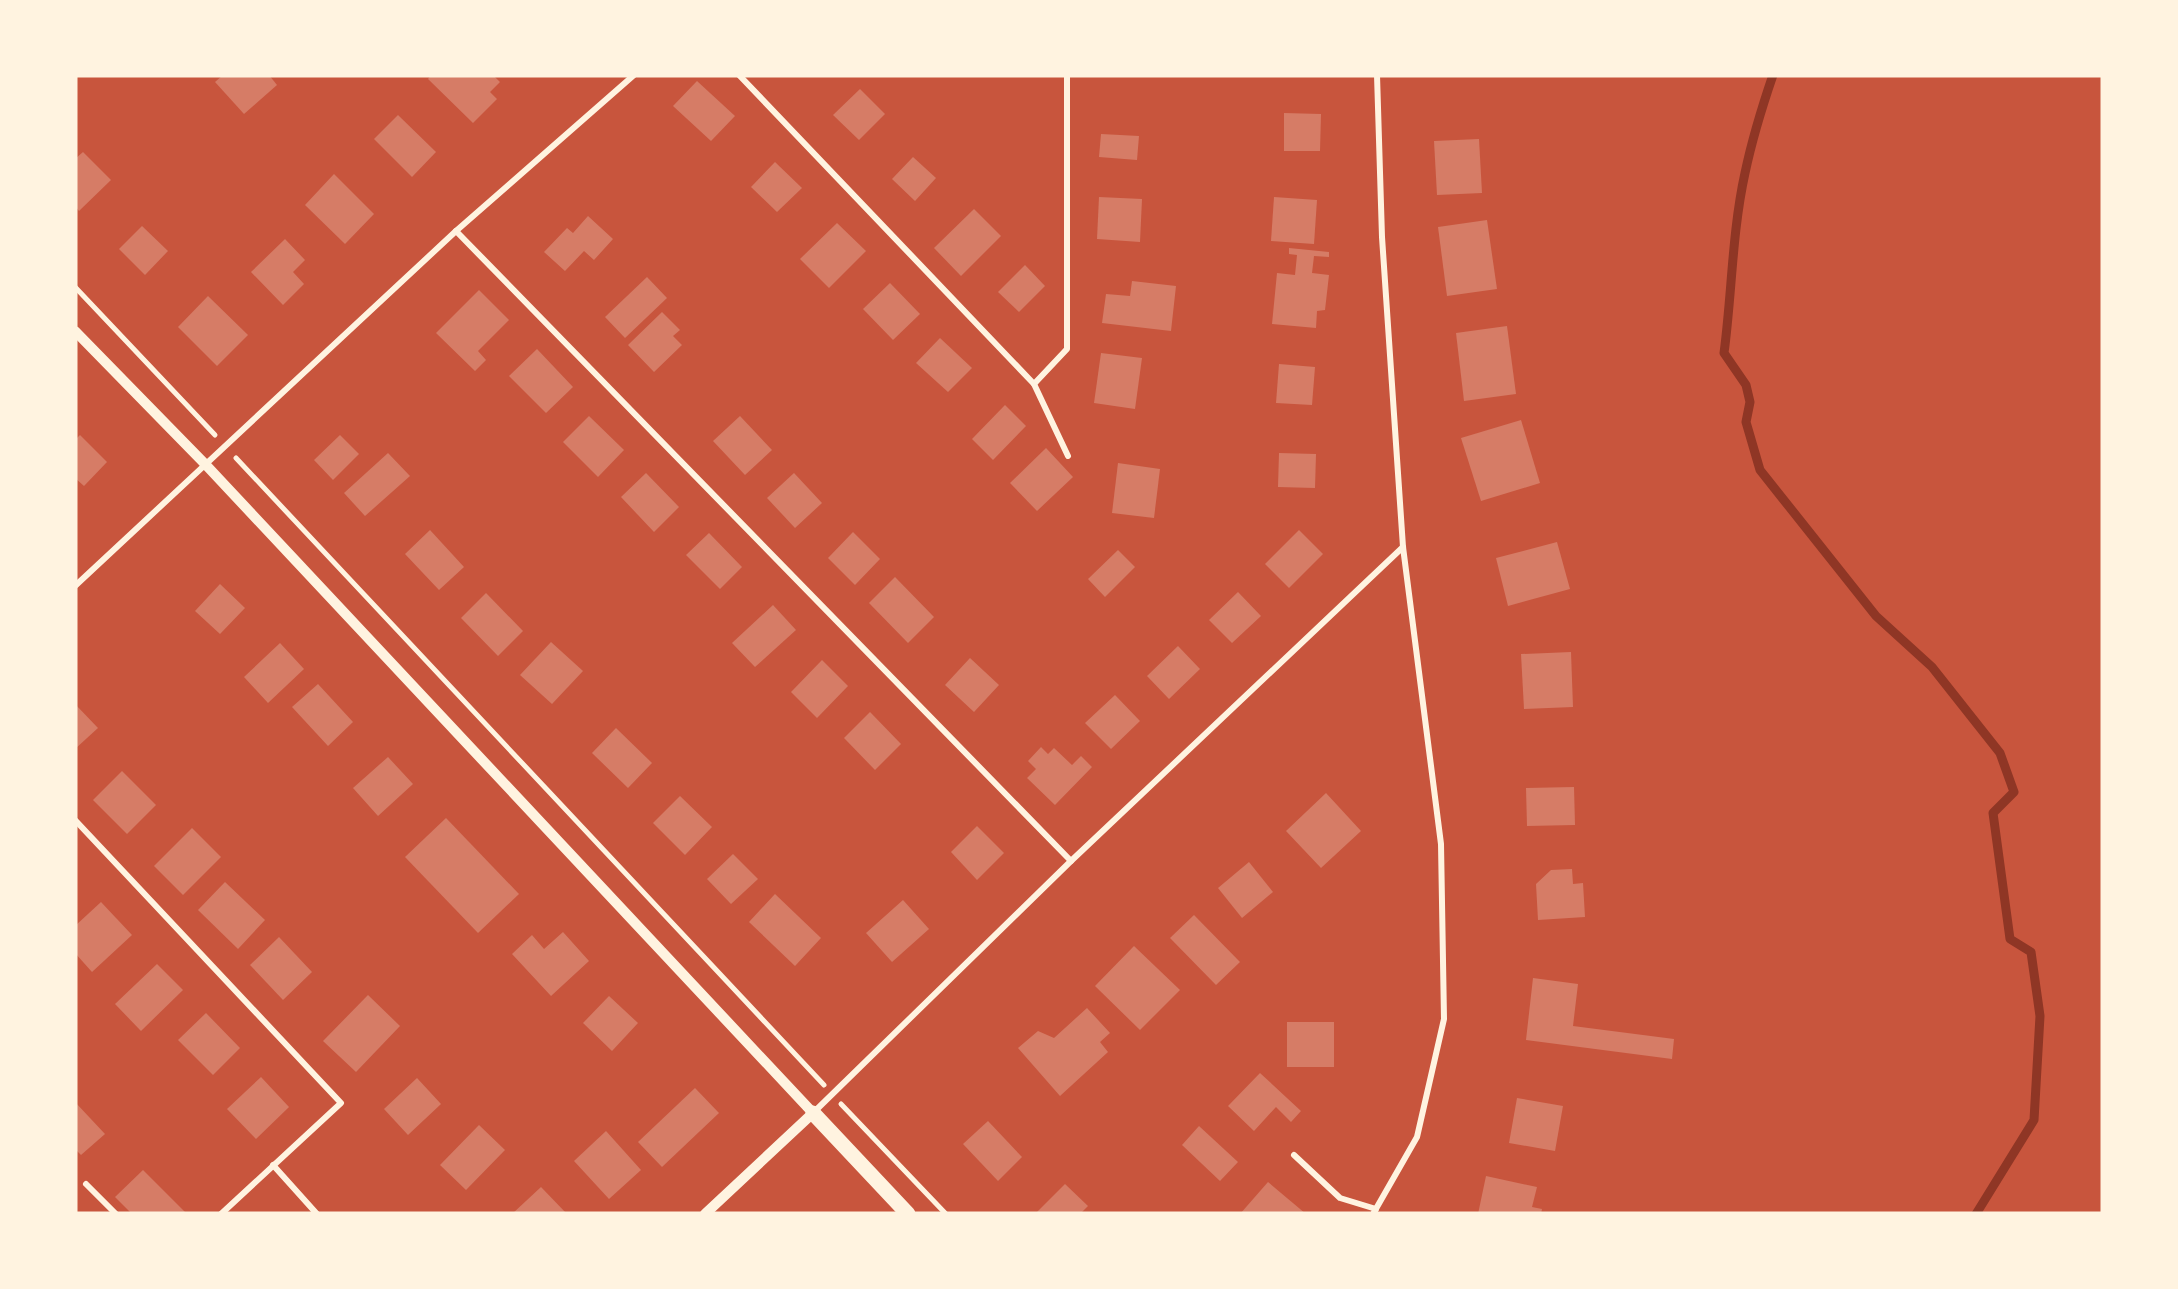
<svg xmlns="http://www.w3.org/2000/svg" width="2178" height="1289" font-family="'PT Sans Narrow',sans-serif">
	<style>
		.lines { fill: none; stroke-linecap: round; stroke-linejoin: round }
		.stream { stroke: #8f3625; stroke-width: 9 }
		.building { fill: #d67c66 }
		.path { stroke: #fff3e0; stroke-width: 5 }
		.service { stroke: #fff3e0; stroke-width: 6 }
		.minor { stroke: #fff3e0; stroke-width: 10 }
		.tertiary { stroke: #fff3e0; stroke-width: 15 }
	</style>
	<rect width="100%" height="100%" fill="#c8553d"/>
	<g class="lines">
		<path class="stream" d="M1773,75c-11,32 -21,65 -28,98 -13,59 -13,120 -21,180l22,32 4,17 -4,20 14,48 116,146 56,51 68,86 14,39 -21,21 17,126 21,13 9,64 -6,104 -58,94"/>
	</g>
	<g class="building">
		<polygon points="223,75 269,75 277,85 244,114 215,82"/>
		<polygon points="431,75 493,75 500,82 490,92 497,99 473,123 428,79"/>
		<polygon points="697,81 735,116 711,141 673,106"/>
		<polygon points="860,89 885,114 859,140 833,115"/>
		<polygon points="1284,113 1321,114 1320,151 1284,151"/>
		<polygon points="398,115 436,152 412,177 374,139"/>
		<polygon points="1101,134 1139,136 1137,160 1099,157"/>
		<polygon points="1479,139 1482,193 1437,195 1434,141"/>
		<polygon points="83,152 111,180 79,211 75,206 75,159"/>
		<polygon points="913,157 936,178 915,201 892,179"/>
		<polygon points="775,162 802,188 777,212 751,187"/>
		<polygon points="334,174 374,214 345,244 305,205"/>
		<polygon points="1099,197 1142,199 1140,242 1097,239"/>
		<polygon points="1274,197 1317,200 1314,244 1271,241"/>
		<polygon points="974,209 1001,236 961,276 934,248"/>
		<polygon points="588,216 613,239 594,260 584,251 565,271 544,252 567,228 573,233"/>
		<polygon points="1487,220 1497,289 1447,296 1438,227"/>
		<polygon points="837,223 866,251 829,288 800,259"/>
		<polygon points="142,226 168,251 145,275 119,249"/>
		<polygon points="285,239 305,260 293,272 304,284 283,305 251,272"/>
		<polygon points="1289,248 1329,252 1329,257 1314,256 1312,273 1329,275 1325,310 1317,311 1316,328 1272,324 1277,273 1295,275 1297,255 1289,254"/>
		<polygon points="1025,265 1045,286 1019,312 998,292"/>
		<polygon points="647,277 667,298 625,338 605,317"/>
		<polygon points="1132,281 1176,286 1171,331 1102,323 1106,294 1130,296"/>
		<polygon points="890,283 920,314 893,340 863,309"/>
		<polygon points="479,290 509,320 478,351 486,360 475,371 436,333"/>
		<polygon points="208,296 248,335 217,366 178,327"/>
		<polygon points="662,312 680,330 673,336 682,345 654,372 628,345"/>
		<polygon points="1507,326 1516,394 1464,401 1456,333"/>
		<polygon points="940,338 972,368 948,392 916,363"/>
		<polygon points="537,349 573,387 546,413 509,376"/>
		<polygon points="1101,353 1142,358 1135,409 1094,403"/>
		<polygon points="1279,364 1315,367 1312,405 1276,403"/>
		<polygon points="1005,405 1026,426 993,460 972,439"/>
		<polygon points="589,416 624,450 598,477 563,442"/>
		<polygon points="740,416 772,450 745,475 713,441"/>
		<polygon points="1521,420 1540,483 1481,501 1461,438"/>
		<polygon points="80,435 107,462 84,486 75,478 75,440"/>
		<polygon points="340,435 359,454 333,480 314,460"/>
		<polygon points="1046,448 1073,477 1037,511 1010,483"/>
		<polygon points="388,453 410,476 365,516 344,493"/>
		<polygon points="1279,453 1316,454 1315,488 1278,487"/>
		<polygon points="1118,463 1160,469 1154,518 1112,513"/>
		<polygon points="646,473 679,507 654,532 621,497"/>
		<polygon points="794,473 822,503 795,528 767,498"/>
		<polygon points="430,530 464,567 439,590 405,554"/>
		<polygon points="1299,530 1323,554 1289,588 1265,564"/>
		<polygon points="853,532 880,559 855,585 828,558"/>
		<polygon points="709,533 742,567 720,589 686,555"/>
		<polygon points="1557,542 1570,589 1508,606 1496,558"/>
		<polygon points="1118,550 1135,567 1105,597 1088,579"/>
		<polygon points="895,577 934,617 908,643 869,603"/>
		<polygon points="220,584 245,608 220,634 195,611"/>
		<polygon points="1238,592 1261,616 1232,643 1209,620"/>
		<polygon points="486,593 523,631 498,656 461,618"/>
		<polygon points="773,605 796,630 755,667 732,643"/>
		<polygon points="551,642 583,671 552,704 520,675"/>
		<polygon points="280,643 304,669 268,703 244,677"/>
		<polygon points="1178,646 1200,669 1169,699 1147,676"/>
		<polygon points="1571,652 1573,707 1524,709 1521,654"/>
		<polygon points="970,658 999,685 974,712 945,685"/>
		<polygon points="822,660 848,686 817,718 791,692"/>
		<polygon points="318,684 353,722 328,746 292,707"/>
		<polygon points="1115,695 1140,721 1111,749 1085,723"/>
		<polygon points="75,704 98,728 75,749"/>
		<polygon points="870,712 901,744 875,770 844,738"/>
		<polygon points="616,728 652,763 628,788 592,753"/>
		<polygon points="1041,747 1048,754 1054,748 1072,765 1081,756 1092,767 1055,805 1027,778 1036,769 1028,761"/>
		<polygon points="388,757 413,784 378,816 353,788"/>
		<polygon points="122,771 156,805 127,834 93,800"/>
		<polygon points="1574,787 1575,825 1527,826 1526,788"/>
		<polygon points="1326,793 1361,831 1321,868 1286,831"/>
		<polygon points="680,796 712,827 685,855 653,823"/>
		<polygon points="446,818 519,894 478,933 405,857"/>
		<polygon points="977,826 1004,853 977,880 951,852"/>
		<polygon points="192,828 221,857 183,895 154,866"/>
		<polygon points="733,854 758,879 731,904 707,879"/>
		<polygon points="1249,862 1273,892 1242,918 1218,888"/>
		<polygon points="1572,869 1573,884 1583,883 1585,917 1538,920 1536,884 1551,870"/>
		<polygon points="225,882 265,920 238,949 198,910"/>
		<polygon points="775,894 821,938 795,966 749,922"/>
		<polygon points="903,900 929,929 892,962 866,933"/>
		<polygon points="101,902 132,935 92,972 75,953 75,926"/>
		<polygon points="1194,915 1240,962 1216,985 1170,938"/>
		<polygon points="563,932 589,961 551,996 512,954 532,935 544,949"/>
		<polygon points="279,937 312,972 283,1000 250,965"/>
		<polygon points="1134,946 1180,990 1140,1030 1095,986"/>
		<polygon points="157,964 183,990 141,1031 115,1004"/>
		<polygon points="1533,978 1578,984 1573,1026 1674,1039 1672,1059 1526,1040"/>
		<polygon points="368,995 400,1026 356,1072 323,1041"/>
		<polygon points="609,996 638,1023 612,1051 583,1023"/>
		<polygon points="1087,1008 1110,1033 1100,1042 1108,1052 1060,1096 1018,1048 1038,1031 1054,1038"/>
		<polygon points="206,1013 240,1048 213,1075 178,1040"/>
		<rect x="1287" y="1022" width="47" height="45"/>
		<polygon points="1260,1073 1301,1111 1291,1122 1276,1107 1254,1131 1228,1106"/>
		<polygon points="261,1077 289,1107 256,1139 227,1109"/>
		<polygon points="417,1078 441,1104 408,1135 384,1109"/>
		<polygon points="695,1088 719,1113 662,1167 638,1142"/>
		<polygon points="1517,1098 1563,1106 1555,1151 1509,1143"/>
		<polygon points="75,1102 105,1134 81,1155 75,1149"/>
		<polygon points="988,1121 1022,1157 998,1181 963,1144"/>
		<polygon points="479,1125 505,1150 466,1190 440,1165"/>
		<polygon points="1199,1126 1238,1162 1220,1181 1182,1145"/>
		<polygon points="606,1131 641,1170 609,1199 574,1161"/>
		<polygon points="143,1170 187,1214 132,1214 115,1197"/>
		<polygon points="1486,1176 1537,1187 1532,1207 1542,1209 1541,1214 1478,1214"/>
		<polygon points="1268,1182 1306,1214 1240,1214"/>
		<polygon points="1065,1184 1088,1206 1080,1214 1035,1214"/>
		<polygon points="541,1187 567,1214 512,1214"/>
	</g>
	<g class="lines">
		<g class="path">
			<polyline points="75,287 215,435"/>
			<polyline points="236,458 824,1085"/>
			<polyline points="841,1104 946,1214"/>
		</g>
		<g class="service">
			<polyline points="739,75 1034,384 1068,456"/>
			<polyline points="456,231 1071,861"/>
			<polyline points="1034,384 1067,349 1067,75"/>
			<polyline points="75,586 456,231 634,75"/>
			<polyline points="75,820 341,1103 221,1214"/>
			<polyline points="814,1112 1071,861 1403,547"/>
			<polyline points="1294,1155 1340,1198 1376,1209"/>
			<polyline points="273,1165 317,1214"/>
			<polyline points="86,1184 116,1214"/>
			<polyline points="1373,1214 1417,1137 1444,1019 1441,844 1403,547 1382,237 1377,75"/>
		</g>
		<polyline class="minor" points="75,331 206,465 813,1113 705,1214"/>
		<polyline class="tertiary" points="813,1113 908,1214"/>
	</g>
	<rect width="2178" height="1289" fill="none" stroke="#fff3e0" stroke-width="155"/>
</svg>
